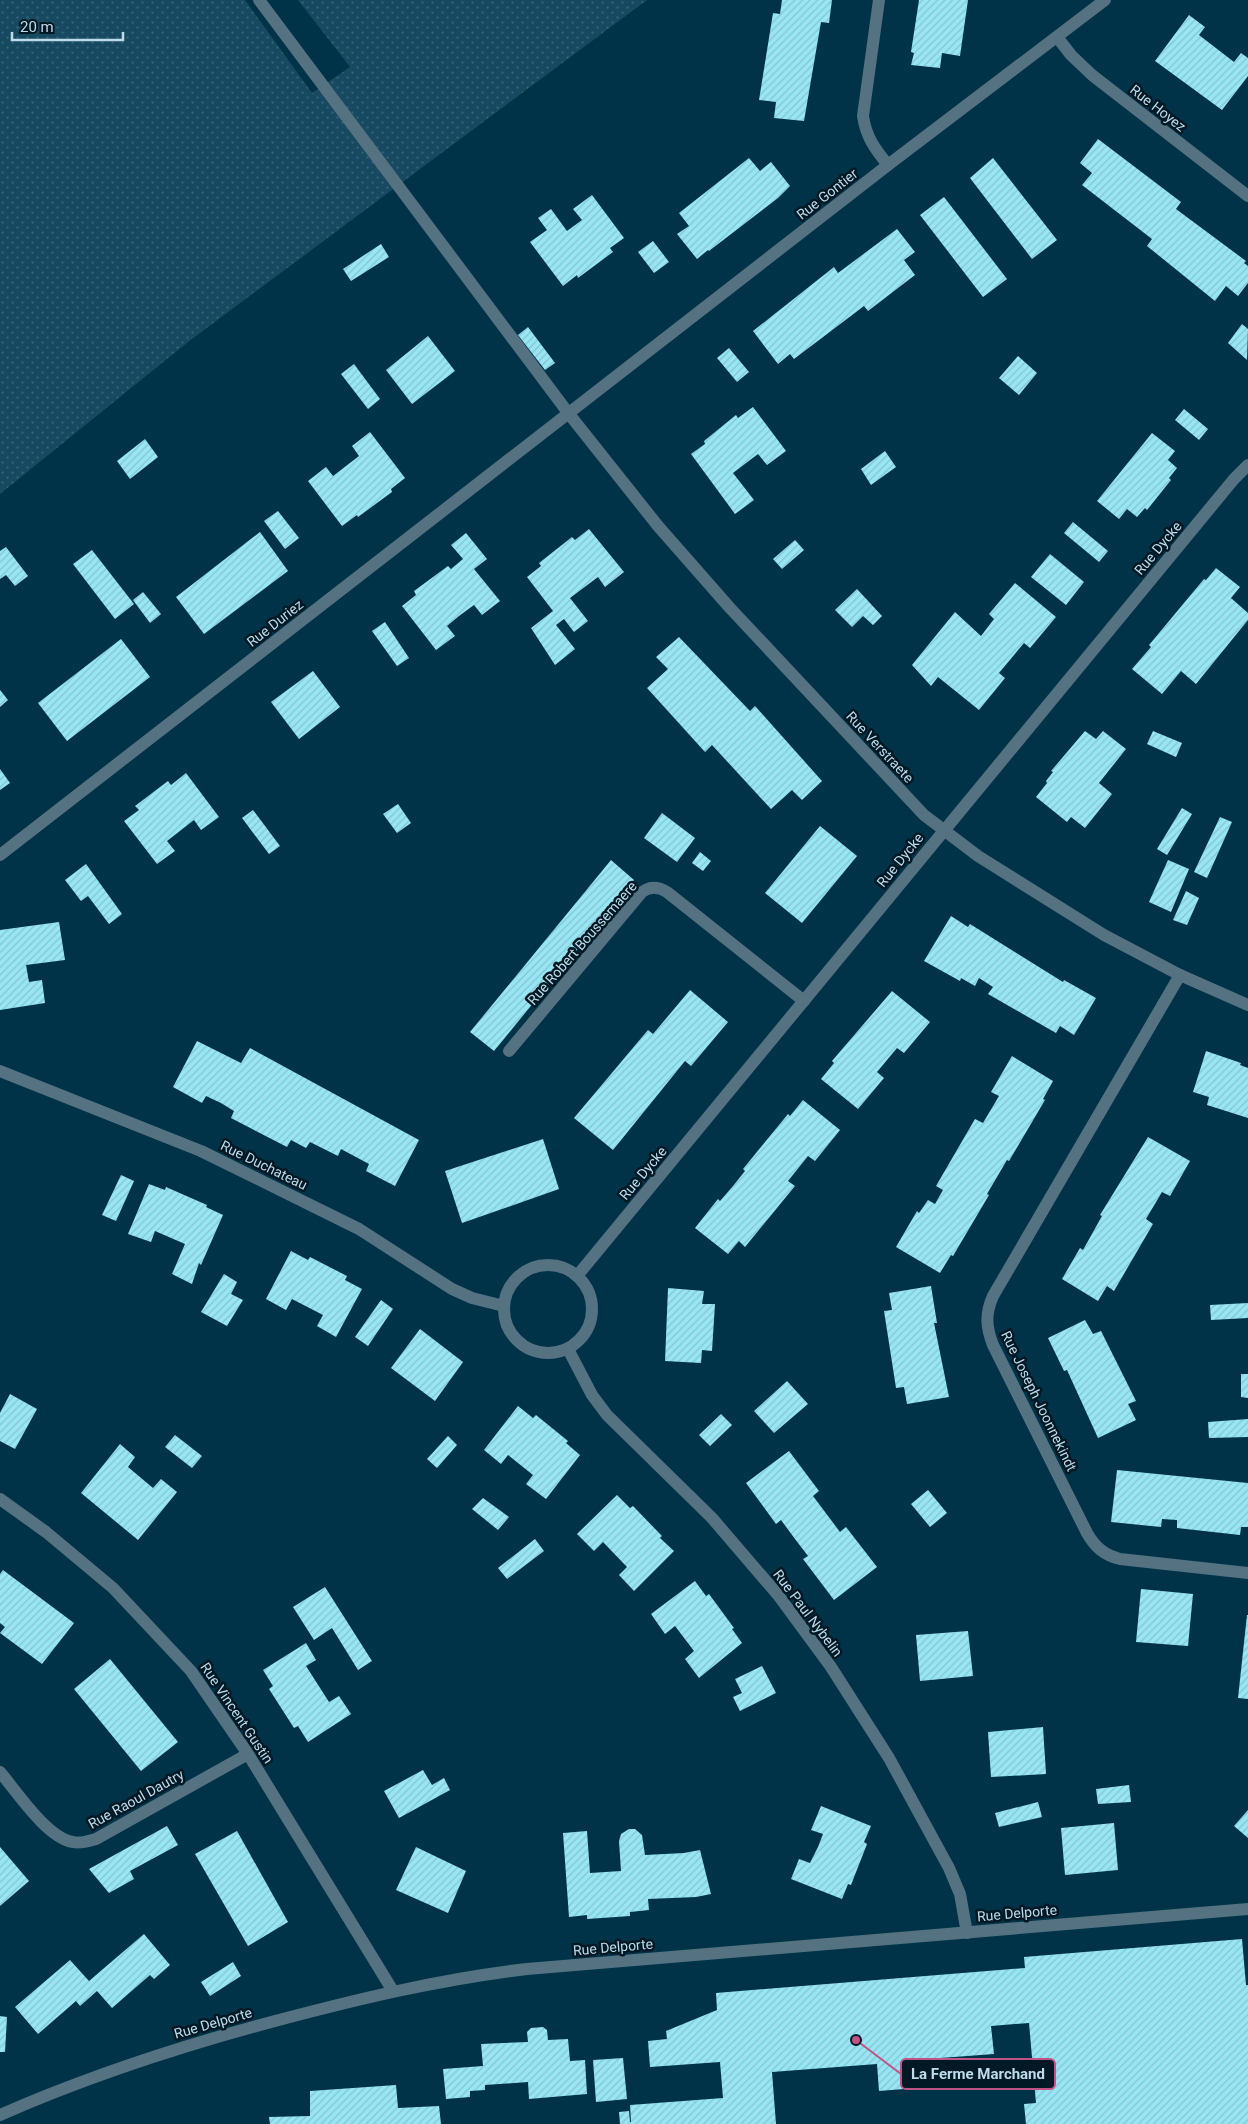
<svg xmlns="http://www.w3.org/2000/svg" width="1248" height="2124" font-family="Roboto,sans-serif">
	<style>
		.grass { fill: url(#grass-dots) }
		.building { fill: url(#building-hatch) }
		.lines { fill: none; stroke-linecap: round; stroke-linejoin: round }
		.minor { stroke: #547281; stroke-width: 12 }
		.labels { text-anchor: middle; stroke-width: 5; stroke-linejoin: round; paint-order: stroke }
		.street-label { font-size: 14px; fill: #bddbeb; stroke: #011925 }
		.leader { fill: none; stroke: #c05286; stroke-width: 2 }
		.callout-dot { fill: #c05286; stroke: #011925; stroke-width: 2 }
		.callout { fill: #011925; stroke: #c05286; stroke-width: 2 }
		.callout-label { font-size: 15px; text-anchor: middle; font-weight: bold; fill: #bddbeb }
	</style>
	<defs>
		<pattern id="grass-dots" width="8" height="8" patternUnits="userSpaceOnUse" patternTransform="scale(1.25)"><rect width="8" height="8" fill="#174a60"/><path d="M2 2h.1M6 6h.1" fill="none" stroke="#376477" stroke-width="1.8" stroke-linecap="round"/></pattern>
		<pattern id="building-hatch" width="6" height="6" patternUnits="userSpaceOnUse" patternTransform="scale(1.25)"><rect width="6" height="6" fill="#98e5f4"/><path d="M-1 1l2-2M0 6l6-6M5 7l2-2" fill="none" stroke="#85c4d1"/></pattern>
	</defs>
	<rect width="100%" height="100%" fill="#003348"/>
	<polygon class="grass" points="0,0 245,0 312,93 350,67 298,0 647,0 188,342 0,494"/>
	<g class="building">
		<polygon points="782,0 832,0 829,23 821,22 804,121 774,118 776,102 759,100 773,13 780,14"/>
		<polygon points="919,0 968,0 960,56 942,53 940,68 911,65 914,53 911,52"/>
		<polygon points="1189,15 1205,27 1199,35 1234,62 1241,53 1248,58 1248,76 1222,110 1155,61"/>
		<polygon points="1098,139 1181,202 1176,209 1246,261 1244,263 1248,266 1248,283 1238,296 1226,286 1215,301 1147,246 1152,239 1082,185 1092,173 1080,163"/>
		<polygon points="749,158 760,171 771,162 790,186 778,198 709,251 708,250 697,259 677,234 689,226 679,213"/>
		<polygon points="993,158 1057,240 1032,259 970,178"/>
		<polygon points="592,195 624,238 610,248 613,252 578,278 577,275 563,286 530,242 547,230 538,218 551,209 567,231 582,220 573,209"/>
		<polygon points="944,197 1007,279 983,297 920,215"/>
		<polygon points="897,229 915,252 904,260 915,275 868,311 864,306 794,359 790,354 778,364 753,331 834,267 838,273"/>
		<polygon points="653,241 669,262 654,273 638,252"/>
		<polygon points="381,244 389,257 351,281 343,269"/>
		<polygon points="1242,324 1248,329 1247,360 1228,343"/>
		<polygon points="528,327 555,363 545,370 518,335"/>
		<polygon points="428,336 455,371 412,404 386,370"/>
		<polygon points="729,348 749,372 737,382 717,358"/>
		<polygon points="1018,356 1037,373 1019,395 999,378"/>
		<polygon points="354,364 380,399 368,409 341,374"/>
		<polygon points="753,407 786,451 767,465 758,454 733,473 754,500 735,514 691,454 705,444 704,441 736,415 738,418"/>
		<polygon points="1184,409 1208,429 1199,440 1175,420"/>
		<polygon points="370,432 405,478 391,489 392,492 358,517 357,515 342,526 308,481 326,467 333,476 359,456 352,446"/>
		<polygon points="1152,433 1175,451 1168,460 1177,468 1169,478 1171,480 1147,510 1145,508 1137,517 1127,509 1119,519 1097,501"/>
		<polygon points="145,439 158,457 130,479 117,461"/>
		<polygon points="885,451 896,467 871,485 861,469"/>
		<polygon points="278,511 299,538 285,549 264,521"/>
		<polygon points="1073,522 1108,551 1099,562 1064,533"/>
		<polygon points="589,529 624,572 605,587 598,577 570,598 588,621 574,632 564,619 556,625 575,649 555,665 531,628 553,611 527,577 541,566 539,563 572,537 575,540"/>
		<polygon points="260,532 288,571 204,634 176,597"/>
		<polygon points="466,533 487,559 474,569 500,601 482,615 474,605 459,616 447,626 455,636 436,650 402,606 416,595 414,591 448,566 451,569 463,559 451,545"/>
		<polygon points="795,540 804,550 782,569 773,559"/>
		<polygon points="6,547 28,576 15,586 6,575 0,579 0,551"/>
		<polygon points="92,550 134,604 115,619 73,564"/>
		<polygon points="1050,554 1084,582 1066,605 1031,577"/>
		<polygon points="1216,568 1240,587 1231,598 1248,613 1248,620 1196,684 1181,671 1162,694 1132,669 1151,647 1149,645 1204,579 1206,580"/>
		<polygon points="1015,583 1056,617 1030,648 1024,643 999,673 1005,678 979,710 938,677 931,686 912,665 955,612 981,636 994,619 989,614"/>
		<polygon points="857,589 882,616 873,625 863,616 852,627 835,610"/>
		<polygon points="143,592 161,614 150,623 133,600"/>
		<polygon points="385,622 409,658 397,666 372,631"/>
		<polygon points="679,637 750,711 755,706 822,781 802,800 792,790 771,809 712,745 705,752 647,688 668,669 656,657"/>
		<polygon points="121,639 150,677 67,741 38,703"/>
		<polygon points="313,671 340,707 299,739 271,702"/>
		<polygon points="0,690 8,700 0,707"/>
		<polygon points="1085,731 1096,739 1103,731 1126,749 1099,783 1112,794 1085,828 1071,817 1067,822 1036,797 1047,783 1046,781 1053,772 1051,771"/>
		<polygon points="1153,731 1182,743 1176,757 1147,744"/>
		<polygon points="0,769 10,783 0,790"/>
		<polygon points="186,773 219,817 201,830 194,820 167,841 175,851 157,864 124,821 139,810 135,806 168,781 171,785"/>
		<polygon points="398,804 411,823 397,833 383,814"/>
		<polygon points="1182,808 1192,814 1167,855 1157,849"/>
		<polygon points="253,810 280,846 269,854 242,818"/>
		<polygon points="662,813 695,838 677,862 644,838"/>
		<polygon points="1220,817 1232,822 1207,878 1194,872"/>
		<polygon points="820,826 857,856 802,923 765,893"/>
		<polygon points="700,852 711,861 703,871 692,863"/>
		<polygon points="611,860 634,880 494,1051 470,1032"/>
		<polygon points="1168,860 1189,869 1171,912 1149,902"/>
		<polygon points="86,864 122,914 109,924 88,896 81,901 65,880"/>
		<polygon points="1186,891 1199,898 1187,925 1173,920"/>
		<polygon points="951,916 968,927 970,924 1063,982 1064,980 1096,998 1074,1035 1060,1026 1056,1033 988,994 993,987 979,978 975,986 961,978 960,981 924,961"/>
		<polygon points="59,922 65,960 26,965 29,982 42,980 45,1003 0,1010 0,930"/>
		<polygon points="690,990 728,1022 691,1066 685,1061 613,1150 574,1118 648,1030 653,1034"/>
		<polygon points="892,991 930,1022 904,1053 897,1048 877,1072 884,1078 858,1109 821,1079 834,1063 832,1061"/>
		<polygon points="197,1041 241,1063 250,1048 419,1140 395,1186 366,1171 369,1164 341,1149 338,1156 310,1142 306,1148 291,1140 287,1147 231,1118 234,1111 221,1103 206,1096 202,1103 173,1087"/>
		<polygon points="1206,1051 1241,1063 1240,1065 1248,1068 1248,1118 1207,1105 1209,1097 1193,1092"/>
		<polygon points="1012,1056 1053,1081 1043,1099 1045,1100 1009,1161 1007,1160 987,1194 989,1195 953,1256 951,1255 940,1273 896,1247 917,1211 919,1213 928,1200 935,1204 943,1190 936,1186 975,1119 983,1123 999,1096 991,1092"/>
		<polygon points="803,1100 840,1130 815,1161 808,1156 788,1181 795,1186 745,1247 739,1241 728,1254 695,1228 718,1199 720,1201 733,1186 745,1171 743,1169 788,1114 790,1116"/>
		<polygon points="1148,1137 1190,1161 1170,1196 1162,1192 1146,1219 1153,1224 1114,1291 1107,1286 1098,1301 1062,1279 1080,1248 1083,1250 1102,1216 1100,1215"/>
		<polygon points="543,1139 559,1189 462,1223 445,1171"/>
		<polygon points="121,1175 134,1181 116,1221 102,1215"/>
		<polygon points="149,1184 165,1190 166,1187 207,1205 206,1207 223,1215 201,1265 199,1263 192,1284 172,1274 185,1244 155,1231 151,1242 128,1234"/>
		<polygon points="291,1251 308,1260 310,1257 347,1276 345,1280 362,1289 336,1337 317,1326 323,1315 292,1299 286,1310 266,1299"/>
		<polygon points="224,1274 237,1282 231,1294 243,1300 227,1326 201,1312"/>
		<polygon points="931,1286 937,1323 934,1323 949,1397 907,1404 904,1387 896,1388 884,1311 892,1310 889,1293"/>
		<polygon points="668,1288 704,1291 702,1304 715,1304 712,1351 702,1350 701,1363 665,1361"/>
		<polygon points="381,1300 393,1309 368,1346 355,1337"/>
		<polygon points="1248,1303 1248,1318 1211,1320 1210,1305"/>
		<polygon points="1085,1320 1093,1334 1101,1331 1136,1401 1128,1404 1136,1420 1098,1438 1067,1370 1064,1371 1048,1338"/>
		<polygon points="420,1329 463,1362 435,1401 391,1368"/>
		<polygon points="1241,1374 1248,1374 1248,1398 1241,1397"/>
		<polygon points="787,1381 808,1404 774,1433 754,1411"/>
		<polygon points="10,1394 37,1409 15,1449 0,1441 0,1413"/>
		<polygon points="518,1406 533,1418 536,1415 568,1441 566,1443 580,1455 546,1499 526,1484 533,1475 508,1455 501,1464 484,1450"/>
		<polygon points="721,1414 732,1425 710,1446 699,1435"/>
		<polygon points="1248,1419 1248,1437 1209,1438 1208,1422"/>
		<polygon points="175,1435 202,1456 192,1468 165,1447"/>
		<polygon points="448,1436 457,1445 437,1468 427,1459"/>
		<polygon points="120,1444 135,1457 128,1467 153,1488 161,1479 177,1492 138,1540 81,1493"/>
		<polygon points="789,1451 819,1491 813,1496 840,1532 846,1527 877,1567 834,1600 803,1559 808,1556 795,1539 781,1520 776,1524 746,1483"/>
		<polygon points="1117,1470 1248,1483 1248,1527 1241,1527 1240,1535 1177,1528 1177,1520 1162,1519 1161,1527 1111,1522"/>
		<polygon points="928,1490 947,1513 930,1527 911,1504"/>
		<polygon points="617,1495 630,1508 633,1506 662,1536 660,1538 674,1551 634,1591 619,1575 627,1567 603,1542 594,1551 577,1534"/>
		<polygon points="483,1498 509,1517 498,1530 472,1509"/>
		<polygon points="535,1539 544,1551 507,1579 498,1568"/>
		<polygon points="3,1570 74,1623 42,1664 0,1633 5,1627 0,1623 0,1574"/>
		<polygon points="695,1581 706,1596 709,1594 734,1628 732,1629 742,1643 699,1678 685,1659 694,1651 675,1626 665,1634 651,1614"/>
		<polygon points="325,1587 372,1661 358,1670 332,1628 314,1640 293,1607"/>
		<polygon points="1141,1589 1193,1594 1188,1646 1136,1642"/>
		<polygon points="1247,1615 1248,1615 1248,1699 1238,1698"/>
		<polygon points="968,1631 973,1676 920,1681 916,1635"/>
		<polygon points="306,1643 316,1660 306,1666 329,1702 339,1696 351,1714 308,1742 298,1726 294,1728 269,1689 273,1686 263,1670"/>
		<polygon points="110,1659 178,1742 141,1771 74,1689"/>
		<polygon points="762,1666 776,1693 740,1711 733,1697 742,1693 735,1679"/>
		<polygon points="1043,1727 1046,1774 991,1777 988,1732"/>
		<polygon points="423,1770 432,1785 444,1778 450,1790 399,1818 384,1791"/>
		<polygon points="1129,1785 1131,1802 1098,1804 1096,1789"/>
		<polygon points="1038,1802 1042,1817 999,1827 995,1813"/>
		<polygon points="821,1806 871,1826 864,1842 867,1844 851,1885 848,1884 842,1899 791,1879 799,1859 810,1863 818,1847 823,1834 811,1830"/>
		<polygon points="1248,1810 1248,1838 1234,1826"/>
		<polygon points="1114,1823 1118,1870 1065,1875 1061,1828"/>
		<polygon points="167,1826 178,1845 130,1871 134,1879 109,1893 89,1869"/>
		<polygon points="629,1829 635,1829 642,1835 645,1855 684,1853 700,1850 711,1894 696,1897 648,1899 649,1910 630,1912 630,1916 587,1919 587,1915 569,1917 563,1833 587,1831 590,1873 621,1871 619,1841 621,1834"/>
		<polygon points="237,1831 288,1922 248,1946 195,1854"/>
		<polygon points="0,1847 29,1881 0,1906"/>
		<polygon points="416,1847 466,1871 448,1913 396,1890"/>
		<polygon points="144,1934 170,1965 154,1979 150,1975 112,2008 97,1991 80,2006 76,2001 38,2034 15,2007 70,1960 89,1981"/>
		<polygon points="1242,1939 1246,1985 1248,1985 1248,2124 1026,2124 1024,2104 1036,2103 1029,2023 991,2026 994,2054 927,2059 929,2087 879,2091 877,2064 772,2072 776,2124 620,2124 619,2112 629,2111 630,2122 631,2122 630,2105 723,2098 720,2062 650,2067 648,2041 667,2039 666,2031 717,2010 716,1993 1025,1968 1024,1957"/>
		<polygon points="233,1962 241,1976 210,1996 201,1982"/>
		<polygon points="0,2016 7,2017 5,2052 0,2052"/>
		<polygon points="543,2027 547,2030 548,2040 568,2039 570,2061 585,2060 587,2094 529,2099 528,2082 485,2085 485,2090 470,2091 470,2097 446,2099 443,2069 483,2066 481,2044 528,2042 527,2032 531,2028"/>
		<polygon points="623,2058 627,2099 596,2102 593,2060"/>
		<polygon points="396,2085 398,2108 439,2106 441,2124 270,2124 269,2117 310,2116 310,2091"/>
	</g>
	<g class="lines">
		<g class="minor">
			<polyline points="259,0 569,414 658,526 730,608 924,815 978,856 1104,935 1180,975 1248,1005"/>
			<path d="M879,0l-16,116c3,21 12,33 25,49"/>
			<polyline points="1057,37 1071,55 1092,75 1248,196"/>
			<polyline points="0,855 888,165 1105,0"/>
			<path d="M1180,975l-187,321c-8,18 -7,31 0,49l94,188c8,14 17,22 33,26l128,14"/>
			<path d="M509,1051l133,-159c8,-6 17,-5 25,0l137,109"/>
			<polyline points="0,1071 201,1151 359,1229 452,1289 472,1298 504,1306"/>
			<circle cx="548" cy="1309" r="44"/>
			<polyline points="577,1276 1234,479 1248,465"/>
			<polyline points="568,1349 592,1395 607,1415 712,1518 778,1595 831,1667 889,1758 949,1868 960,1894 967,1933"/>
			<polyline points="0,1499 46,1532 113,1588 191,1671 248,1754 393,1991"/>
			<path d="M0,1772c17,20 47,66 73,70 8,2 16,-1 23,-3l152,-85"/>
			<path d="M0,2115c89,-39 181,-69 275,-94 83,-22 166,-42 252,-52l721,-60"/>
		</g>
	</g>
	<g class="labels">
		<g class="street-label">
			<text transform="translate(1158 108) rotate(38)" y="5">Rue Hoyez</text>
			<text transform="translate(827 194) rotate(-38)" y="5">Rue Gontier</text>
			<text transform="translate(1158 548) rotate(-50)" y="5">Rue Dycke</text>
			<text transform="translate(275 623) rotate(-38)" y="5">Rue Duriez</text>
			<text transform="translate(880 747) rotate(47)" y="5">Rue Verstraete</text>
			<text transform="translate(900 860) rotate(-51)" y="5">Rue Dycke</text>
			<text transform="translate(582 943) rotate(-49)" y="5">Rue Robert Boussemaere</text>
			<text transform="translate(264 1165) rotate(26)" y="5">Rue Duchateau</text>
			<text transform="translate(643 1173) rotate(-50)" y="5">Rue Dycke</text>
			<text transform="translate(1039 1401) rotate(64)" y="5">Rue Joseph Joonnekindt</text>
			<text transform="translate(808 1613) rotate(53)" y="5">Rue Paul Nybelin</text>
			<text transform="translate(237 1713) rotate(56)" y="5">Rue Vincent Gustin</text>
			<text transform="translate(136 1799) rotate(-29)" y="5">Rue Raoul Dautry</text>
			<text transform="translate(1017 1913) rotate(-5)" y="5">Rue Delporte</text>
			<text transform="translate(613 1947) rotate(-5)" y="5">Rue Delporte</text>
			<text transform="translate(213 2023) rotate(-16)" y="5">Rue Delporte</text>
		</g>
	</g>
	<path class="leader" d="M856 2040L901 2074"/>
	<circle class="callout-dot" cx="856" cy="2040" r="5"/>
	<rect class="callout" x="901" y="2059" width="154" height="30" rx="5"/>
	<g class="callout-label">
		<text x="978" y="2079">La Ferme Marchand</text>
	</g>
	<path d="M12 32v8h111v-8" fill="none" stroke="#bddbeb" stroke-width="2.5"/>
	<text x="20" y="32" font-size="15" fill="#bddbeb" stroke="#011925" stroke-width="4" paint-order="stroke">20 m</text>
</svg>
